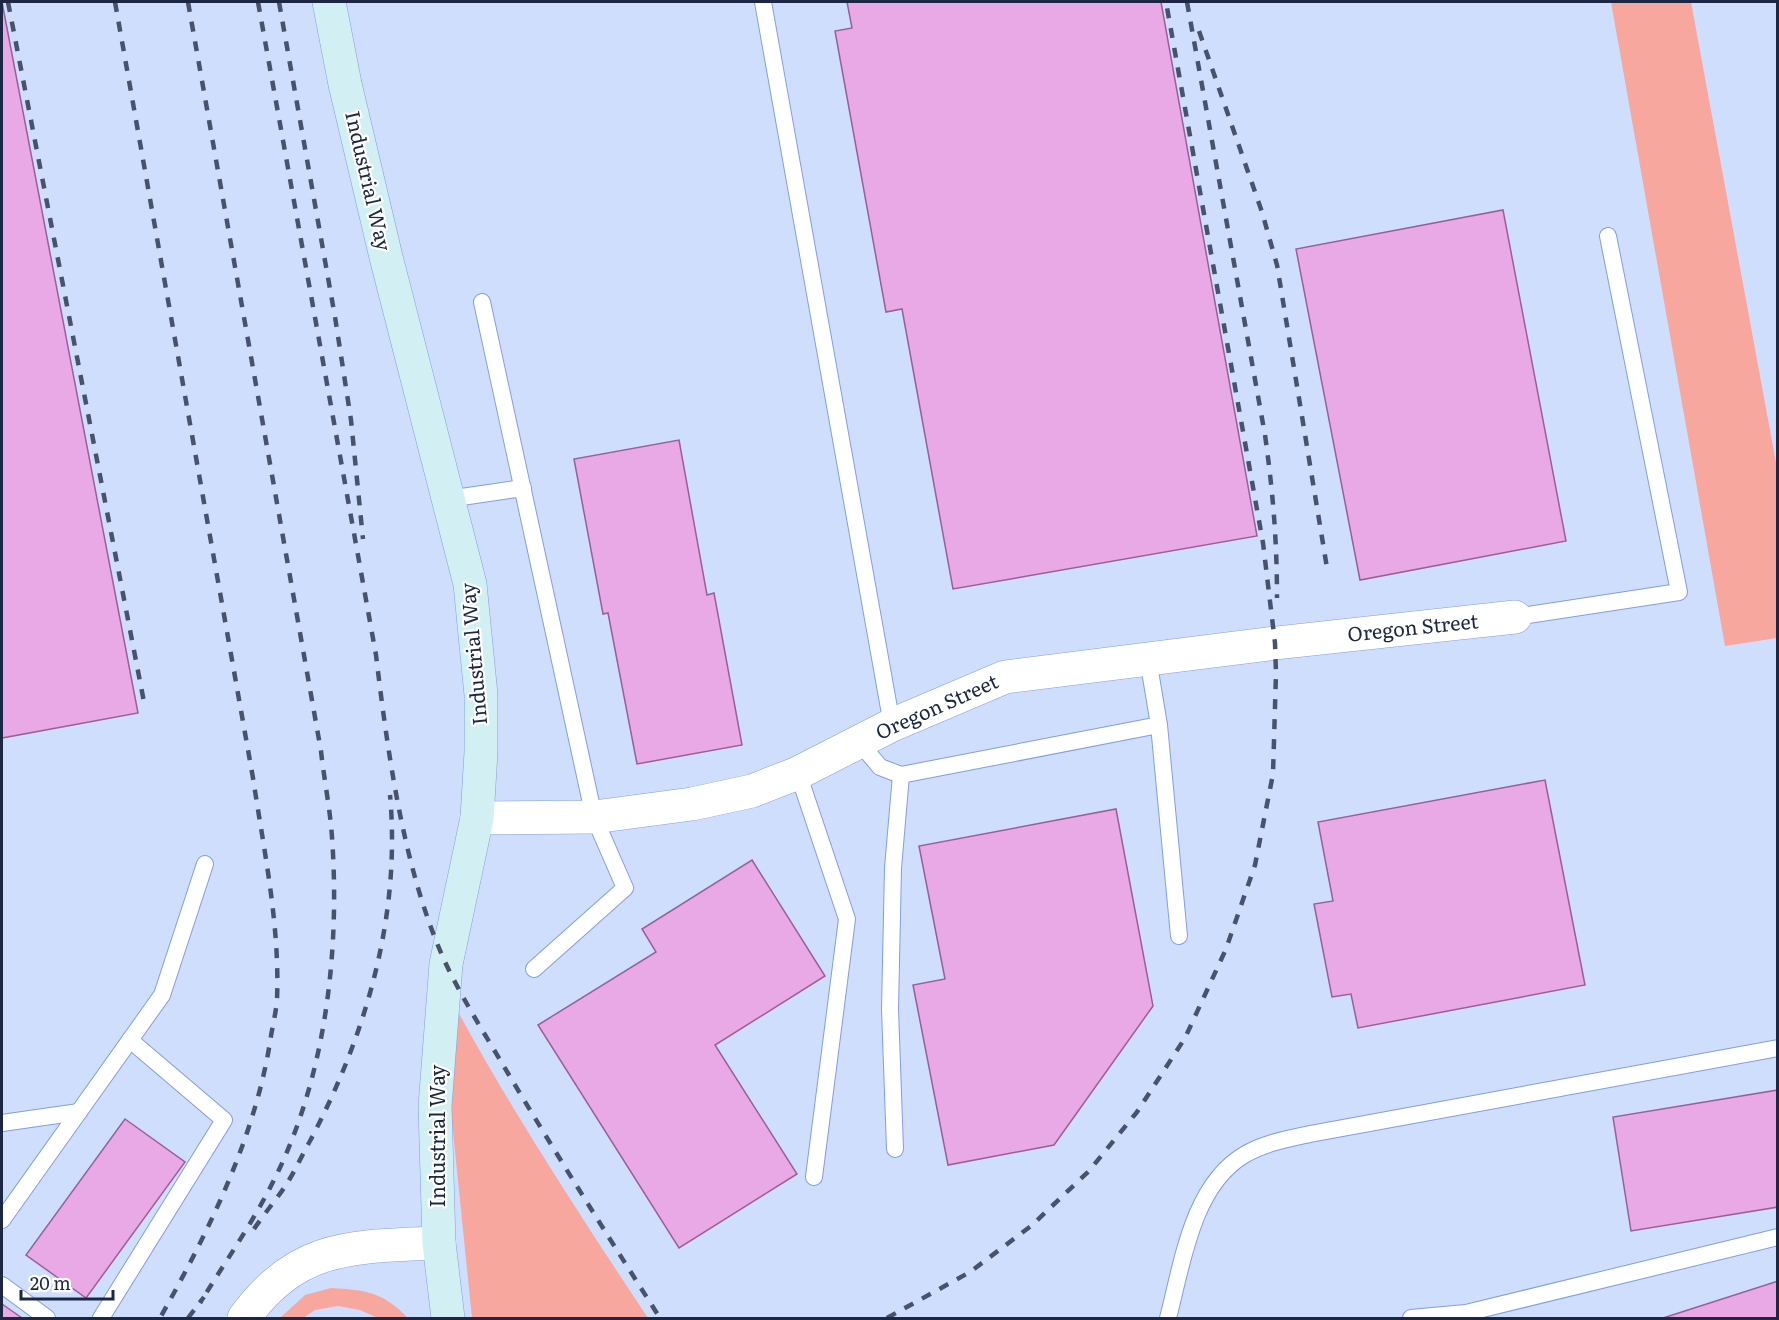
<svg xmlns="http://www.w3.org/2000/svg" width="1779" height="1320" font-family="Literata,serif">
	<style>
		.built { fill: #d0defe }
		.green { fill: #f7a79d }
		.building { fill: #e8a9e6; stroke: #995f98; stroke-width: 1.5 }
		.lines { fill: none; stroke-linecap: round; stroke-linejoin: round }
		.lane-casing { stroke: #829de4; stroke-width: 18 }
		.street-casing { stroke: #829de4; stroke-width: 34 }
		.secondary-casing { stroke: #829de4; stroke-width: 34 }
		.lane { stroke: #fff; stroke-width: 16 }
		.street { stroke: #fff; stroke-width: 33 }
		.secondary { stroke: #d2eff3; stroke-width: 33 }
		.rail { stroke: #49526b; stroke-width: 4.5; stroke-dasharray: 10 10; stroke-linecap: butt }
		.labels { text-anchor: middle; stroke-width: 4.5; stroke-linejoin: round; paint-order: stroke }
		.street-label { font-size: 20px; fill: #1d2743; stroke: #fff }
	</style>
	<rect width="100%" height="100%" fill="#dfe5f4"/>
	<rect class="built" x="2" y="2" width="1775" height="1316"/>
	<g class="green">
		<polygon points="1611,2 1691,2 1777,468 1777,638 1725,646"/>
		<path d="M456,1008c58,107 125,209 192,310h-176l-20,-196 -1,-48z"/>
		<path d="M331,1288c35,2 52,4 77,30h-30l-18,-8 -22,-4 -23,4 -12,8h-23l25,-23z"/>
	</g>
	<g class="building">
		<polygon points="2,2 138,713 2,738"/>
		<polygon points="847,2 1161,2 1257,536 953,589 902,309 886,312 835,31 852,28"/>
		<polygon points="1503,210 1566,541 1360,580 1296,249"/>
		<polygon points="679,440 707,595 714,593 742,745 637,764 608,613 603,614 574,459"/>
		<polygon points="1545,780 1585,985 1358,1028 1351,994 1332,997 1314,904 1333,901 1318,822"/>
		<polygon points="1116,809 1153,1006 1054,1145 948,1165 913,985 945,979 919,846"/>
		<polygon points="752,860 825,976 715,1045 797,1174 679,1248 538,1025 656,952 642,929"/>
		<polygon points="1778,1090 1778,1207 1631,1231 1613,1117"/>
		<polygon points="125,1119 185,1162 86,1298 26,1255"/>
		<polygon points="1778,1281 1778,1318 1663,1318"/>
		<polygon points="2,1304 22,1318 2,1318"/>
	</g>
	<g class="lines">
		<defs>
			<g id="lane">
				<polyline points="763,2 892,725"/>
				<polyline points="482,302 594,817 625,888 534,969"/>
				<polyline points="448,499 523,488"/>
				<polyline points="1515,617 1679,592 1608,236"/>
				<polyline points="1148,659 1159,725"/>
				<polyline points="859,742 880,767 901,775 1159,725 1179,936"/>
				<polyline points="798,773 847,919 814,1177"/>
				<polyline points="2,1123 79,1112"/>
				<polyline points="895,1149 890,1009 893,868 901,775"/>
				<polyline points="2,1220 162,995 205,864"/>
				<polyline points="2,1285 47,1318"/>
				<polyline points="101,1318 224,1120 130,1040"/>
				<path d="M1168,1318c14,-53 24,-132 76,-163 20,-12 43,-16 66,-21l468,-86"/>
				<polyline points="1411,1318 1466,1313 1778,1237"/>
			</g>
			<g id="street">
				<polyline points="477,818 594,817 692,804 752,791 798,773 892,725 1005,677 1276,643 1515,617"/>
				<path d="M244,1318c54,-75 110,-71 195,-75"/>
			</g>
			<polyline id="secondary" points="329,2 345,84 386,257 470,584 481,695 481,752 477,818 446,964 435,1106 439,1243 448,1318"/>
		</defs>
		<use href="#lane" class="lane-casing"/>
		<use href="#street" class="street-casing"/>
		<use href="#secondary" class="secondary-casing"/>
		<use href="#lane" class="lane"/>
		<use href="#street" class="street"/>
		<use href="#secondary" class="secondary"/>
		<g class="rail">
			<polyline points="8,2 144,702"/>
			<path d="M115,2l138,776c11,73 27,147 24,222 -1,12 -4,24 -6,36 -15,100 -62,195 -111,282"/>
			<path d="M188,2l133,749c3,28 9,57 11,86 8,114 -6,238 -57,341 -21,43 -50,84 -75,125"/>
			<path d="M258,2l118,653c12,100 28,218 70,309 18,38 42,75 63,111 49,82 100,163 151,243"/>
			<polyline points="279,2 335,317 351,420 363,539"/>
			<path d="M1187,2l78,433c8,57 12,106 12,163"/>
			<polyline points="1199,31 1262,212 1277,265 1328,574"/>
			<path d="M254,1229c10,-15 22,-29 32,-44 9,-14 16,-30 24,-44 56,-106 91,-225 80,-346"/>
			<polyline points="188,1318 204,1297"/>
			<polyline points="887,1318 970,1272 1031,1226 1089,1171 1137,1112 1185,1038 1226,949 1255,865 1273,774 1276,673 1275,643 1263,543 1166,2"/>
		</g>
	</g>
	<g class="labels">
		<g class="street-label">
			<text transform="translate(368 181) rotate(77)" y="7">Industrial Way</text>
			<text transform="translate(1413 628) rotate(-6)" y="7">Oregon Street</text>
			<text transform="translate(474 654) rotate(-95)" y="7">Industrial Way</text>
			<text transform="translate(937 707) rotate(-24)" y="7">Oregon Street</text>
			<text transform="translate(438 1136) rotate(-90)" y="7">Industrial Way</text>
		</g>
	</g>
	<rect width="1779" height="1320" fill="none" stroke="#1d2743" stroke-width="6"/>
	<path d="M21 1290v9h92v-9" fill="none" stroke="#1d2743" stroke-width="3"/>
	<text x="30" y="1290" font-size="18" fill="#1d2743" stroke="#ffffff" stroke-width="4.5" paint-order="stroke">20 m</text>
</svg>
